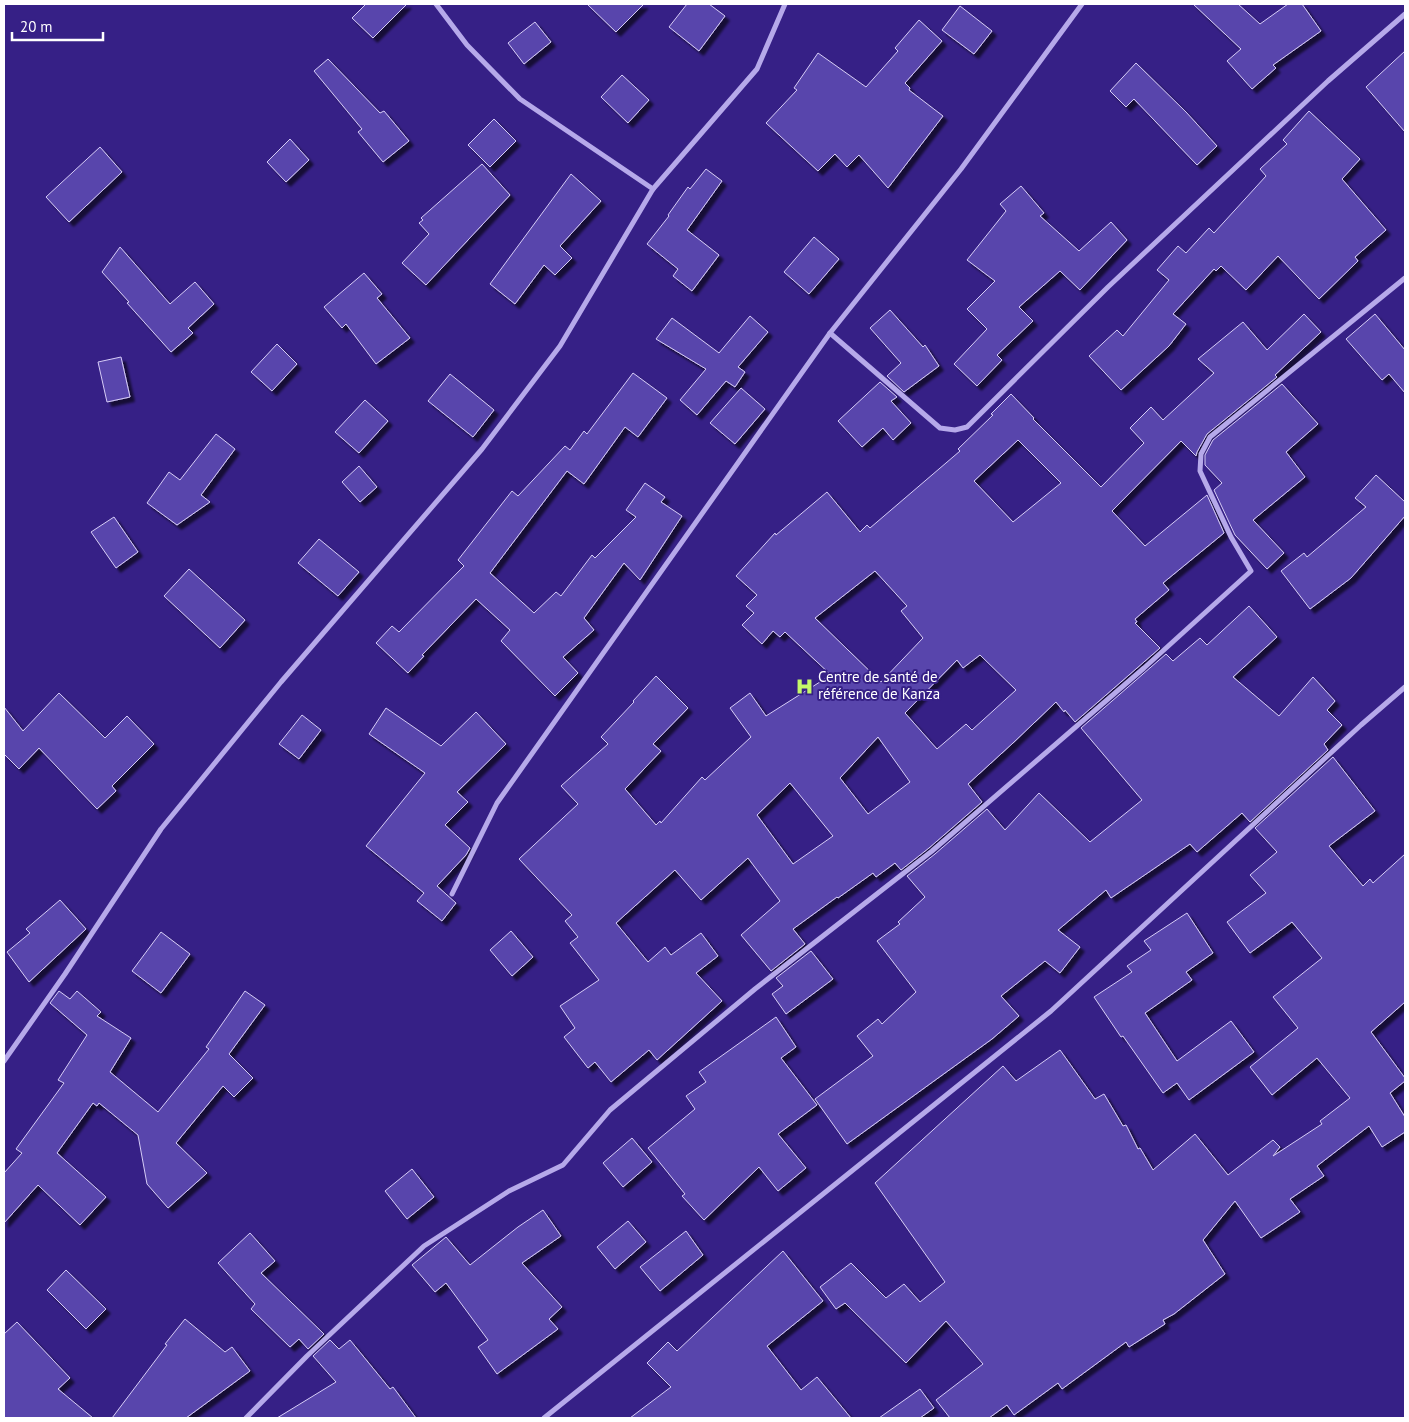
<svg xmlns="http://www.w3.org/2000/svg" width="1409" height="1422" font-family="'PT Sans',sans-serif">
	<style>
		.building { fill: #5944ac; stroke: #d6cdf7; fill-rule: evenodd; filter: url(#shadow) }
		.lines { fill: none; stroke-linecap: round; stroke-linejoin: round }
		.minor { stroke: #b6a9ea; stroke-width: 5 }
		.labels { text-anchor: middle; stroke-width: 4; stroke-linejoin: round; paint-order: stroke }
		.poi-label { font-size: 15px; fill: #fff; stroke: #362086; text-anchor: start }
	</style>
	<defs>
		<filter id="shadow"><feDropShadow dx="4.5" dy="4.5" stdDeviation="1" flood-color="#0009"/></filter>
	</defs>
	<rect width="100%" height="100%" fill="#362086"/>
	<g class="building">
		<polygon points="366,4 407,4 373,38 352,18"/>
		<polygon points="587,4 644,4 616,32"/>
		<polygon points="687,4 709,4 725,16 699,51 669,27"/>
		<polygon points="1193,4 1238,4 1260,24 1288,4 1302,4 1321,31 1273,65 1276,68 1252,89 1227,61 1241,49"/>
		<polygon points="960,6 992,31 974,54 942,30"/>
		<polygon points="919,20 942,41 905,83 910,88 909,90 943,116 888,188 859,155 847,167 835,154 818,171 766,123 797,90 794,88 818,53 866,87 898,51 895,48"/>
		<polygon points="535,22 551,42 524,64 508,43"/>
		<polygon points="1405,51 1405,132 1366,87"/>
		<polygon points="328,59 380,113 384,111 409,141 383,162 358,132 362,129 314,71"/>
		<polygon points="1136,63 1186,112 1217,146 1197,165 1134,99 1126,107 1110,91"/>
		<polygon points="622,75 649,100 628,123 601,97"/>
		<polygon points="1309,111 1360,159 1342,179 1386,230 1355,257 1358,261 1319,299 1278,256 1246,290 1221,266 1216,271 1214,269 1173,314 1186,324 1169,346 1121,390 1089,356 1117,330 1123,336 1169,280 1157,270 1178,246 1186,253 1209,228 1214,233 1266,176 1260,169 1287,144 1283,140"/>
		<polygon points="494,119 516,141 490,167 468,145"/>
		<polygon points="290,139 309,160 286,182 267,162"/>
		<polygon points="100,147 122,172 69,222 46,197"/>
		<polygon points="482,164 510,195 426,285 402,263 429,234 419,223 423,220 421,218"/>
		<polygon points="706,169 722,181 687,230 719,255 692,291 673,276 678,269 647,244 669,216 668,215 688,187 690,189"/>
		<polygon points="571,174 601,201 560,246 572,258 555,275 544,265 515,304 490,284"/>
		<polygon points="1021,186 1044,213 1040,216 1079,251 1111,222 1127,240 1080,290 1060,271 1019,307 1033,321 997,355 1002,360 977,386 954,364 987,329 967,309 995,281 967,260 1006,211 1000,204"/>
		<polygon points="814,237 839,259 809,294 784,272"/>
		<polygon points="120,247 170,304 195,282 214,304 188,328 193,333 171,352 127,303 129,302 102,272"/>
		<polygon points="364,273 382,294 377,298 410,338 376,364 346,324 342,328 324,307"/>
		<polygon points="890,310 923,347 925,345 939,366 904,392 887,376 901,363 870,328"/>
		<path d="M1304,314l17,18 -46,43 2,2 -70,57 -10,18 -1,4 -15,-15 -69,70 33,35 62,-51 17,38 -61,50 6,7 -34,29 2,3 -2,1 25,25 -85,74 -10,-12 -1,2 -8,-10 -43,41 -45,41 14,18 -53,46 -28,22 -6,-7 -19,14 -3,-4 -35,25 -1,-1 -44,32 12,15 -34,27 -30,-36 39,-34 -32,-43 -47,42 -26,-30 -59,53 32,39 17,-15 6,8 30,-22 17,23 -22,17 26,28 -65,59 -8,-10 -38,32 -16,-20 -7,6 -24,-31 11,-9 -15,-22 39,-26 -29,-37 8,-6 -13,-16 7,-6 -53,-56 59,-55 -17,-18 47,-42 -7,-7 33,-35 -1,-1 23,-25 32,32 -35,36 8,7 -36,38 31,36 4,-4 1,2 41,-46 3,3 46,-43 -21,-29 20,-15 16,23 65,-41 -46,-43 -5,5 -7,-6 -11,13 -20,-19 12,-12 -8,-7 11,-11 -21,-19 39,-43 1,2 51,-43 33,40 7,-7 3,3 90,-77 -2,-2 35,-34 -2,-1 20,-20 23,24 -1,1 68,68 43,-44 -14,-15 21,-21 12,13 51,-47 -16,-14 45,-37 24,28zM1018,440l43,43 -48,39 -39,-41zM875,571l32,35 -6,5 22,27 -42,44 -66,-64zM980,655l36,35 -44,40 -6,-6 -29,25 -32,-36 52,-53 6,8zM878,737l32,45 -42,32 -28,-36zM790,783l43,53 -40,28 -36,-49z"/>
		<polygon points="1375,314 1405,350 1405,393 1389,374 1382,380 1346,339"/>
		<polygon points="750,316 768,332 738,367 745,372 735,387 726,381 697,415 680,400 706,369 656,339 672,318 719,353"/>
		<polygon points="277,344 297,364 272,391 251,372"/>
		<polygon points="121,357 130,397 107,402 98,362"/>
		<polygon points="633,373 667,398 638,437 625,427 584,484 567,471 490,573 534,613 556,592 561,596 592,555 595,558 636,517 626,510 645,483 665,497 661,502 682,516 640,580 624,563 584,618 594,630 563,657 578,673 555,696 501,641 510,630 476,599 422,655 424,656 408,673 376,643 392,626 399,632 464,566 458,560 512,491 518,496 565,446 570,450 584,431 587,434"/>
		<polygon points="450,374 494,410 473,437 428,401"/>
		<polygon points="880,382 897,397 891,401 911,423 893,440 883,428 862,447 838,421"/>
		<polygon points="1282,384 1318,424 1286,452 1305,477 1253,520 1284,553 1267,569 1235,535 1214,490 1222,483 1205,465 1205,455 1213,440"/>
		<polygon points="741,388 765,409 735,444 710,423"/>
		<polygon points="365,400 388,421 359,453 335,432"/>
		<polygon points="216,434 235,449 201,495 210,502 177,525 147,503 169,472 180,480"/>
		<polygon points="359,466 377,487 360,502 342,482"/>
		<polygon points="1376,475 1405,502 1405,516 1351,578 1310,609 1281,571 1304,553 1307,557 1366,507 1355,498"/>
		<polygon points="114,517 138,552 116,568 91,532"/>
		<polygon points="319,539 359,572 338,596 298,563"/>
		<polygon points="189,569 245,620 220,648 164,596"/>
		<polygon points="1249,606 1277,637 1233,677 1279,716 1313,677 1335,701 1327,710 1342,725 1324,744 1328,750 1250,822 1242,813 1197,852 1190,844 1111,898 1106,890 1058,930 1080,947 1060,973 1045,961 1001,996 1019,1016 992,1039 847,1144 815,1099 873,1056 857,1036 878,1019 882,1024 916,992 877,941 900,924 898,922 925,897 907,876 935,854 987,809 1005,830 1039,793 1090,842 1142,800 1081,728 1166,654 1173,661 1200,638 1207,645"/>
		<polygon points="59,693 105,738 127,716 154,744 112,786 116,791 97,809 39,748 19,769 4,754 4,707 23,731"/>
		<polygon points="386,708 441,746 476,712 506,744 457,792 468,802 445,825 470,848 466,855 437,886 456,903 442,921 417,901 424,893 366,846 425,773 369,734"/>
		<polygon points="302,715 321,730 299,759 279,744"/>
		<polygon points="1333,757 1375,811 1329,846 1363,886 1370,879 1373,883 1405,854 1405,1002 1371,1032 1405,1078 1405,1081 1390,1093 1405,1117 1405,1132 1382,1147 1369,1126 1317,1166 1324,1176 1290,1199 1300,1212 1261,1238 1235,1201 1203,1240 1225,1274 1174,1314 1163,1320 1165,1324 1129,1347 1126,1342 1062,1389 1058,1383 1014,1415 1007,1405 989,1418 950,1418 936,1400 983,1364 946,1321 906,1363 845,1303 836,1309 820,1287 851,1263 886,1298 904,1284 920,1302 945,1282 875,1183 1003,1066 1016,1081 1060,1050 1095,1099 1104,1094 1123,1126 1126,1125 1138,1149 1140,1148 1153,1170 1195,1134 1228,1175 1273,1140 1280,1147 1273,1156 1322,1124 1320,1121 1350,1098 1317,1058 1272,1095 1250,1067 1298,1028 1273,997 1322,958 1292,922 1250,953 1227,922 1266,893 1250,875 1277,852 1255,828"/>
		<polygon points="60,900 86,929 29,982 7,952 30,933 26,929"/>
		<polygon points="1187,913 1213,953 1186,972 1192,980 1145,1013 1177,1061 1231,1021 1254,1052 1189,1100 1177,1083 1163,1093 1123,1036 1121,1037 1094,997 1132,972 1127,966 1151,950 1144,941"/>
		<polygon points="511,931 533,957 512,976 490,950"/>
		<polygon points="161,932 190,954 161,993 132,971"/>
		<polygon points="811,951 833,979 786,1014 772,994 783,986 776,978"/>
		<polygon points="59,991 70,999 77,991 101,1012 97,1016 131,1038 110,1072 158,1112 209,1049 206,1047 245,991 265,1005 229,1054 253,1078 234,1097 223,1086 176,1143 207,1173 168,1208 147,1184 138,1135 99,1103 97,1106 93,1103 57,1153 106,1197 80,1225 38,1185 4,1223 4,1173 22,1153 16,1149 64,1083 58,1080 87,1035 50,1003"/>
		<polygon points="776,1017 796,1047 781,1058 817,1105 778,1134 806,1168 778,1191 759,1167 704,1220 682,1196 685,1194 648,1148 695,1109 686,1096 706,1082 699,1072"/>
		<polygon points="632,1138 652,1162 623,1187 603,1163"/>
		<polygon points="412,1169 434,1197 407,1219 385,1191"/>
		<polygon points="543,1210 561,1236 522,1263 562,1307 549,1319 558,1329 497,1374 478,1347 488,1340 446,1283 435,1292 412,1265 446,1237 470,1265 518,1227"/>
		<polygon points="628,1221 646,1242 615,1269 597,1247"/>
		<polygon points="686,1231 703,1255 660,1291 640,1267"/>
		<polygon points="250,1233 275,1261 261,1273 324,1334 308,1349 299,1339 290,1347 251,1309 255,1304 218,1263"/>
		<polygon points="783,1251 823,1301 767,1346 801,1390 817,1377 851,1418 630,1418 671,1387 647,1363 668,1342 677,1351"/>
		<polygon points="66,1270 106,1309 86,1329 47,1290"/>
		<polygon points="185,1319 225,1352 232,1347 250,1371 186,1418 112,1418 167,1345 165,1344"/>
		<polygon points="17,1322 70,1378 58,1389 93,1418 4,1418 4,1334"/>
		<polygon points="330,1340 339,1349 350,1340 390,1389 393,1387 416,1418 277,1418 336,1382 313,1356"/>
		<polygon points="920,1389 934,1408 920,1418 879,1418"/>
	</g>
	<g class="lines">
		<g class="minor">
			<polyline points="436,4 467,45 520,99 653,189"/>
			<polyline points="830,333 940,428 955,430 967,427 1108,287 1328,81 1405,14"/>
			<polyline points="452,894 497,803 830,333 961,169 1082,4"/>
			<polyline points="4,1061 65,974 161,829 281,682 482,449 560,346 653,189 757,69 785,4"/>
			<polyline points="246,1418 307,1356 424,1246 509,1191 563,1165 610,1110 755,989 932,851 1144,668 1251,571 1231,537 1200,471 1201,454 1210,437 1405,278"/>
			<polyline points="544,1418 1051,1011 1361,725 1405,687"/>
		</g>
	</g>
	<defs>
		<symbol id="hospital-bare" viewBox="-9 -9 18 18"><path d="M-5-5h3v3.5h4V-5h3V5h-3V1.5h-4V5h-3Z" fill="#c4f769" stroke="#362086" stroke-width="2.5" paint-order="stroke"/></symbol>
	</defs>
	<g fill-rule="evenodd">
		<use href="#hospital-bare" x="792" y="674" width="25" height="25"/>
	</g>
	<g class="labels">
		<g class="poi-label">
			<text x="818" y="682">Centre de santé de<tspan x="818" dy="17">référence de Kanza</tspan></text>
		</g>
	</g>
	<rect width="1409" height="1422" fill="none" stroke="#ffffff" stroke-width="10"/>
	<path d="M12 32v8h91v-8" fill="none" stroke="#ffffff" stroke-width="2.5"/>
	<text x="20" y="32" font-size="15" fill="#ffffff" stroke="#362086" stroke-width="4" paint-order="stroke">20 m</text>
</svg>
